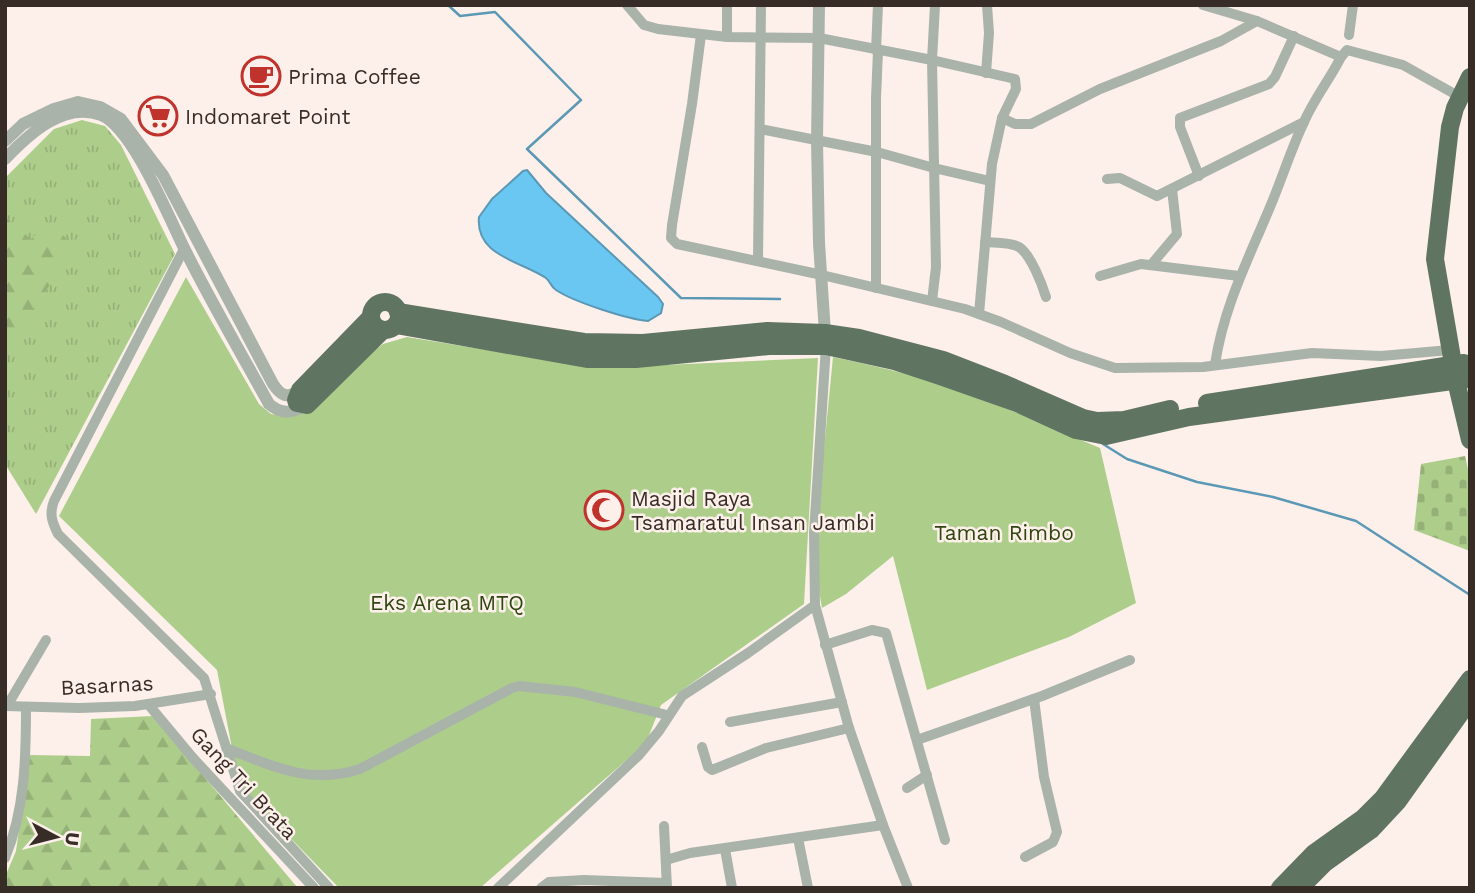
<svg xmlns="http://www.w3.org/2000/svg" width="1475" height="893" viewBox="0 0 1475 893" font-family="'Work Sans',sans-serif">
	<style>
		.grass { fill: url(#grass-tufts) }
		.forest { fill: url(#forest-firs) }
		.cemetery { fill: url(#cemetery-stones) }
		.park { fill: #adce8b }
		.water { fill: #6ac7f2; stroke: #5b98b5; stroke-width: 2 }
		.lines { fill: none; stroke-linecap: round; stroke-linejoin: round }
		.stream { stroke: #5b98b5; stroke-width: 2.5 }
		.minor { stroke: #a9b3aa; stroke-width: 10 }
		.tertiary { stroke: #a9b3aa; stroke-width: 12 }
		.trunk { stroke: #607462; stroke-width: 18 }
		.labels { text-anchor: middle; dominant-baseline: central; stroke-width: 5; stroke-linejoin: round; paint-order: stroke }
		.poi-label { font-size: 21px; fill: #382c26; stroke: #fdf0ea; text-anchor: start }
		.park-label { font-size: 21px; fill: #2f4510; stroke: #fdf0ea }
		.street-label { font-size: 21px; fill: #382c26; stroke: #fdf0ea }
	</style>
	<defs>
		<pattern id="grass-tufts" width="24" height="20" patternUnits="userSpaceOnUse" patternTransform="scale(1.75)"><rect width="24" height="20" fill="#adce8b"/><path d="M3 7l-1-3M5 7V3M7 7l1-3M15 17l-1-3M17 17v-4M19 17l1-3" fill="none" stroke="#96b178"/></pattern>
		<pattern id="forest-firs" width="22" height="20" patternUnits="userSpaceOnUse" patternTransform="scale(1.75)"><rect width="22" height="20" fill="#adce8b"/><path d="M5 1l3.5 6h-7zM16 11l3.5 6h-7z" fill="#96b178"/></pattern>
		<pattern id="cemetery-stones" width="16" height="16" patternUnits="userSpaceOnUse" patternTransform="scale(1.75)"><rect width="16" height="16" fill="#adce8b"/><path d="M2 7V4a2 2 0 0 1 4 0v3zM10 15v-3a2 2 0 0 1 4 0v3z" fill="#96b178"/></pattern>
	</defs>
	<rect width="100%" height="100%" fill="#fdf0ea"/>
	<polygon class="grass" points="82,120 105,126 121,145 175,254 36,514 5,464 5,178 54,129"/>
	<g class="forest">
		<polygon points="5,217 31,239 50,221 75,248 5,351"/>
		<polygon points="153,716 297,887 5,888 5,877 16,851 30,755 90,756 91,719"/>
	</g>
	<polygon class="cemetery" points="1465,456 1470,478 1470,551 1414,530 1421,464"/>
	<g class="park">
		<polygon points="186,277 259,404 271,414 284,416 383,344 407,337 599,368 818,358 804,604 661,705 646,743 480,888 339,888 239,785 217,670 59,516"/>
		<path d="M833 357C870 365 907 373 943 385 997 402 1048 427 1100 448L1136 603 1069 637 927 690 893 556 846 594 822 608 818 585 820 489Z"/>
	</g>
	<path class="water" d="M527 170 546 193 658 297 663 304 661 313 648 321C627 319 574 302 556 290 551 287 550 281 546 278 521 261 475 256 479 217L492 199 523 171Z"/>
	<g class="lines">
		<g class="stream">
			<polyline points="448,5 460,16 495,12 581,100 527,149 681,298 780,299"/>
			<polyline points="1103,444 1127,459 1197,482 1273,497 1356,521 1470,595"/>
		</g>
		<g class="minor">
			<polyline points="627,5 644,25 658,29 727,37 819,38 932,60 1015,79 1016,89 1002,118 992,164 979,314"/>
			<polyline points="727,5 727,37"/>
			<path d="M1203 5 1257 21 1341 57C1330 79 1314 99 1304 122 1291 149 1282 179 1270 207 1248 260 1224 306 1215 364"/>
			<polyline points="701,35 692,104 672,225 671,238 677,244 822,275 965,309 1001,322 1070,353 1115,368 1203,367 1312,353 1381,356 1450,350"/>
			<polyline points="1349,35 1353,5"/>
			<polyline points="876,50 878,5"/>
			<polyline points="1341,57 1347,50 1403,65 1460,97"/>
			<polyline points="986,73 989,33 987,5"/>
			<polyline points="1002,118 1015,124 1031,124 1100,89 1221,41 1257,21"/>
			<polyline points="760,129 877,152 934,168 990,181"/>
			<polyline points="1199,176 1180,127 1180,118 1269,84 1275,77 1294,36"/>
			<polyline points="1107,179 1120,178 1157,196 1304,122"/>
			<path d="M985 242C995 243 1010 242 1019 247 1031 255 1042 284 1046 297"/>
			<path d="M184 249 54 501C49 514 52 522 58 534L204 678 240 791 329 888"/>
			<polyline points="758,260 761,5"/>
			<polyline points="1151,265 1177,234 1172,189"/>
			<polyline points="1100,276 1141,264 1239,276"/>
			<polyline points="876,288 876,98 878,51"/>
			<polyline points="932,301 936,267 932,60 935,5"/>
			<polyline points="826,346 814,533 815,605 849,728 883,825 908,888"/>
			<polyline points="825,645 872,630 886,633 945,840"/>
			<polyline points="148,704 193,758 314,888"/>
			<polyline points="5,706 79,708 135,706 211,694"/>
			<polyline points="7,706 46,640"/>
			<polyline points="730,722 842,702"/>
			<polyline points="917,740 1042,696 1130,660"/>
			<polyline points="702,747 708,767 712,770 766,748 849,728"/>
			<path d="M228 749C275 767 310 785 360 769L512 688 519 686 575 692 667 715"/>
			<polyline points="907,788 927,775"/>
			<polyline points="664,826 667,888"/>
			<polyline points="798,838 808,888"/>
			<polyline points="725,849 732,888"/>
			<polyline points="1025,857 1053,842 1057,832 1044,777 1034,699"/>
			<path d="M5 858C25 810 26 759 26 707"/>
			<polyline points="666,860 690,853 883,825"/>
			<polyline points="498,888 639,755 659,731 682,696 748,653 815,605"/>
			<polyline points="541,888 549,882 584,880 666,883"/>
		</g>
		<g class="tertiary">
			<polyline points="819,5 817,141 819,243 825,333"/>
			<path d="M5 141 23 124 54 109 78 102 100 107 121 119 163 175 273 384C281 396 287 399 300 390"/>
			<path d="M5 159C29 134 64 101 101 115 133 128 169 218 185 250 211 302 241 353 269 404 282 415 292 413 307 405"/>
		</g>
		<g class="trunk">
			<polyline points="1470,77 1455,108 1450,127 1435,259 1456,381 1470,440"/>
			<circle cx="385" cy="316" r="14"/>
			<polyline points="398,312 584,342 643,343 767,331 825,333 859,338 943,360 1005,384 1083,418 1097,421 1124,420 1170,409"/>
			<polyline points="371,317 300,390 296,400 297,403 307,405 383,330"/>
			<polyline points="396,325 587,359 636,359 769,346 826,346 894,361 937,375 1017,403 1076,430 1106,436 1189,417 1467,379"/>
			<polyline points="1207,403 1464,363"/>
			<polyline points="1280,888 1314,853 1363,818 1383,798 1470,679"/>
			<polyline points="1300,888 1325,863 1371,830 1398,801 1470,700"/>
		</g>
	</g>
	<defs>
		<symbol id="cafe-ring" viewBox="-11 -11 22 22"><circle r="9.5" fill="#fdf0ea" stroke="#c0322c" stroke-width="1.5"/><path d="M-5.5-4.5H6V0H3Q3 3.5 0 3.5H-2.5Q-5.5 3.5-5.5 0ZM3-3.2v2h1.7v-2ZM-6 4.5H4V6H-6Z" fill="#c0322c"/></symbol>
		<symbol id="supermarket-ring" viewBox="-11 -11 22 22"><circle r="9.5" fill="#fdf0ea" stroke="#c0322c" stroke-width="1.5"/><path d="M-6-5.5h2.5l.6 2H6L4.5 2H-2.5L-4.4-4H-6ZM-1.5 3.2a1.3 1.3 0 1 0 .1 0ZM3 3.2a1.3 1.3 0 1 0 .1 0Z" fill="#c0322c"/></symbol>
		<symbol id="mosque-ring" viewBox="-11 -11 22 22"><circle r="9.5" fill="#fdf0ea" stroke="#c0322c" stroke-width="1.5"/><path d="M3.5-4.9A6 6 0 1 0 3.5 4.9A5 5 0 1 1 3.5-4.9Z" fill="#c0322c"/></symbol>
	</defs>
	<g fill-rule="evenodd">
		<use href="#cafe-ring" x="239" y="54" width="44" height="44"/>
		<use href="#supermarket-ring" x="136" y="94" width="44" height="44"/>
		<use href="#mosque-ring" x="582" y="488" width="44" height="44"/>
	</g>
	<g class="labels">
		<g class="poi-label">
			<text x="288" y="76">Prima Coffee</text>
			<text x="185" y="116">Indomaret Point</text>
			<text x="631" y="498">Masjid Raya<tspan x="631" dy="24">Tsamaratul Insan Jambi</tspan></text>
		</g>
		<g class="park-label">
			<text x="1004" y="532">Taman Rimbo</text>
			<text x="447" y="602">Eks Arena MTQ</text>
		</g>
		<g class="street-label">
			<text transform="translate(107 685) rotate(-3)">Basarnas</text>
			<text transform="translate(244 783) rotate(47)">Gang Tri Brata</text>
		</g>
	</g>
	<rect width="1475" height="893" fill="none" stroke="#382c26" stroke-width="14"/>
	<g transform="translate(56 837) rotate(97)" stroke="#fdf0ea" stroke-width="5" paint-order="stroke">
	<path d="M0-5L12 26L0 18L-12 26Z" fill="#382c26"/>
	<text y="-10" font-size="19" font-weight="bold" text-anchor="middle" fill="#382c26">U</text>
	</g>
</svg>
